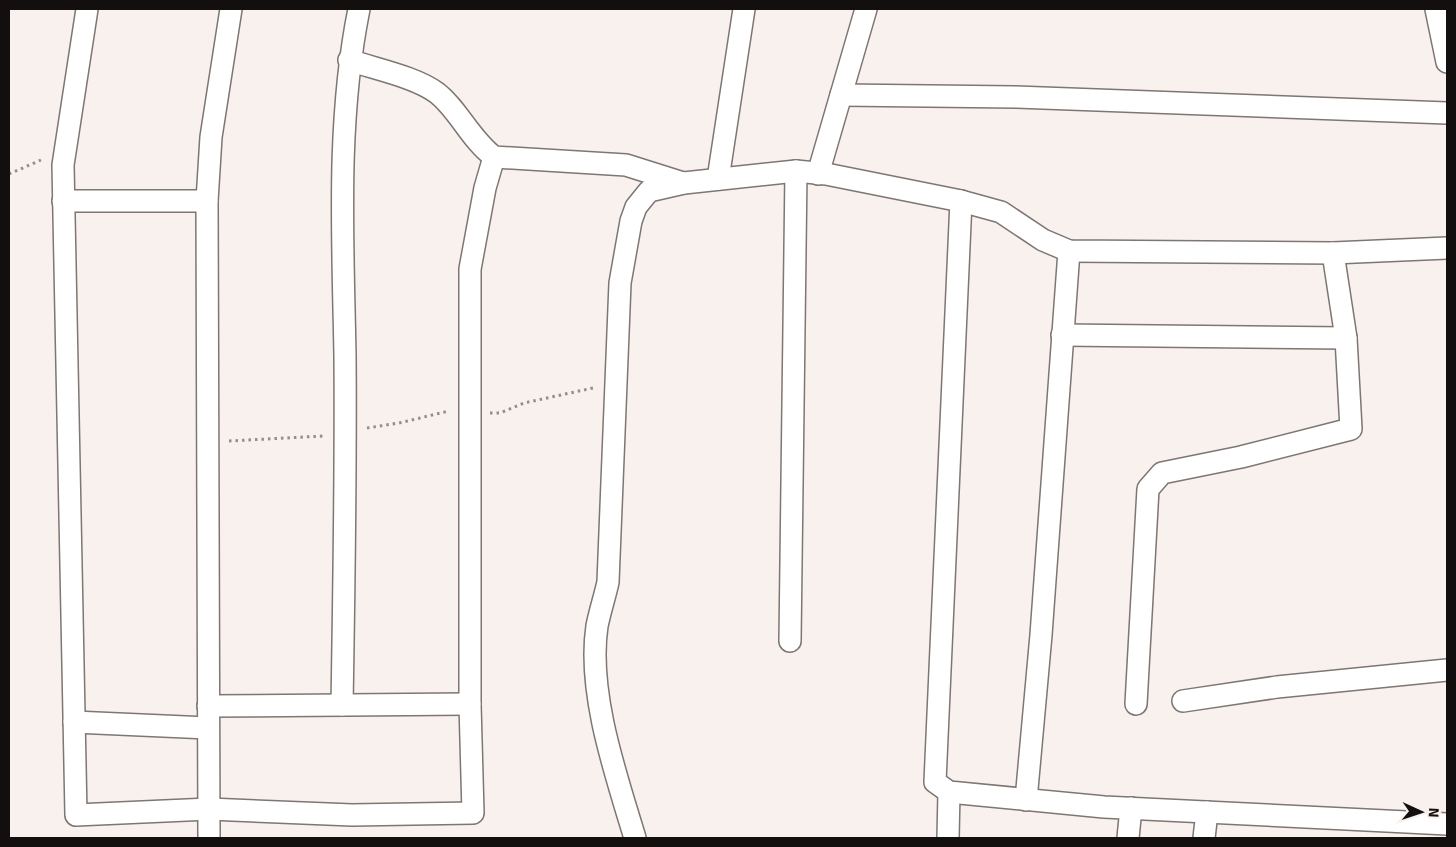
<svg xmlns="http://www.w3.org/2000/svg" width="1456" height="847" viewBox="0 0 1456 847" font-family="Signika,sans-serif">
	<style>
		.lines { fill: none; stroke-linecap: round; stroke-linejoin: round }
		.street-casing { stroke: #7d7672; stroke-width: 24 }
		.path { stroke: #948e8b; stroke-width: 3; stroke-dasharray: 2.5 4; stroke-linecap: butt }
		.street { stroke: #fff; stroke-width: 21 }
	</style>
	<rect width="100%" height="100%" fill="#f9f1ed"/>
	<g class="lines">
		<defs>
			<g id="street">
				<polyline points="87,9 63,165 76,815 209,809 352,815 473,813 470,704 470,269 485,188 494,157"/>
				<polyline points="1436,9 1447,62"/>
				<path d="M349 60C375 69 416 77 437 93 458 109 470 139 494 157L626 165 683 183"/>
				<polyline points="841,95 1015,97 1447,113"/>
				<polyline points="818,174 866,9"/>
				<polyline points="718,179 744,9"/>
				<polyline points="63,201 207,201"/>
				<polyline points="961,201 935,782 949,792 1104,807 1447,824"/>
				<polyline points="1062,335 1346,338"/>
				<polyline points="790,641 796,171"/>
				<polyline points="1183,701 1277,687 1447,670"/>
				<polyline points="1136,704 1148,489 1162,473 1241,457 1351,429 1346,338 1333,253"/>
				<path d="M342 705C344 589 346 472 345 356 343 240 336 123 359 9"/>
				<polyline points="208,706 470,704"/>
				<polyline points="74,722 208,728"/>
				<polyline points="1026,800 1041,635 1069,251"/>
				<polyline points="209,838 207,201 211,137 231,9"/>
				<path d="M635 838C616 775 587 692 597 626 600 611 605 596 608 582L620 283 631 221 636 207 649 191 684 183 796 171 826 174 961 201 1001 212 1043 240 1069 251 1333 253 1447 248"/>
				<polyline points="948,838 949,792"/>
				<polyline points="1128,838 1131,808"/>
				<polyline points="1204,838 1207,812"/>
			</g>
		</defs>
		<use href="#street" class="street-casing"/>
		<g class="path">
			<polyline points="9,174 41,160"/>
			<polyline points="490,413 500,413 524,403 593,388"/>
			<polyline points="367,428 399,423 449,411"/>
			<polyline points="229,441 323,436"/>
		</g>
		<use href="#street" class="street"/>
	</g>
	<rect width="1456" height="847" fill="none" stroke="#120f0e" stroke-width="20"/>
	<g transform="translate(1421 812) rotate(93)" stroke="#f9f1ed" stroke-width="4" paint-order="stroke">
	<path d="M0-4L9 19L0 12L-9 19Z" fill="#120f0e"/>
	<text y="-8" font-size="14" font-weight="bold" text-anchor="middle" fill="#120f0e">N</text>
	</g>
</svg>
